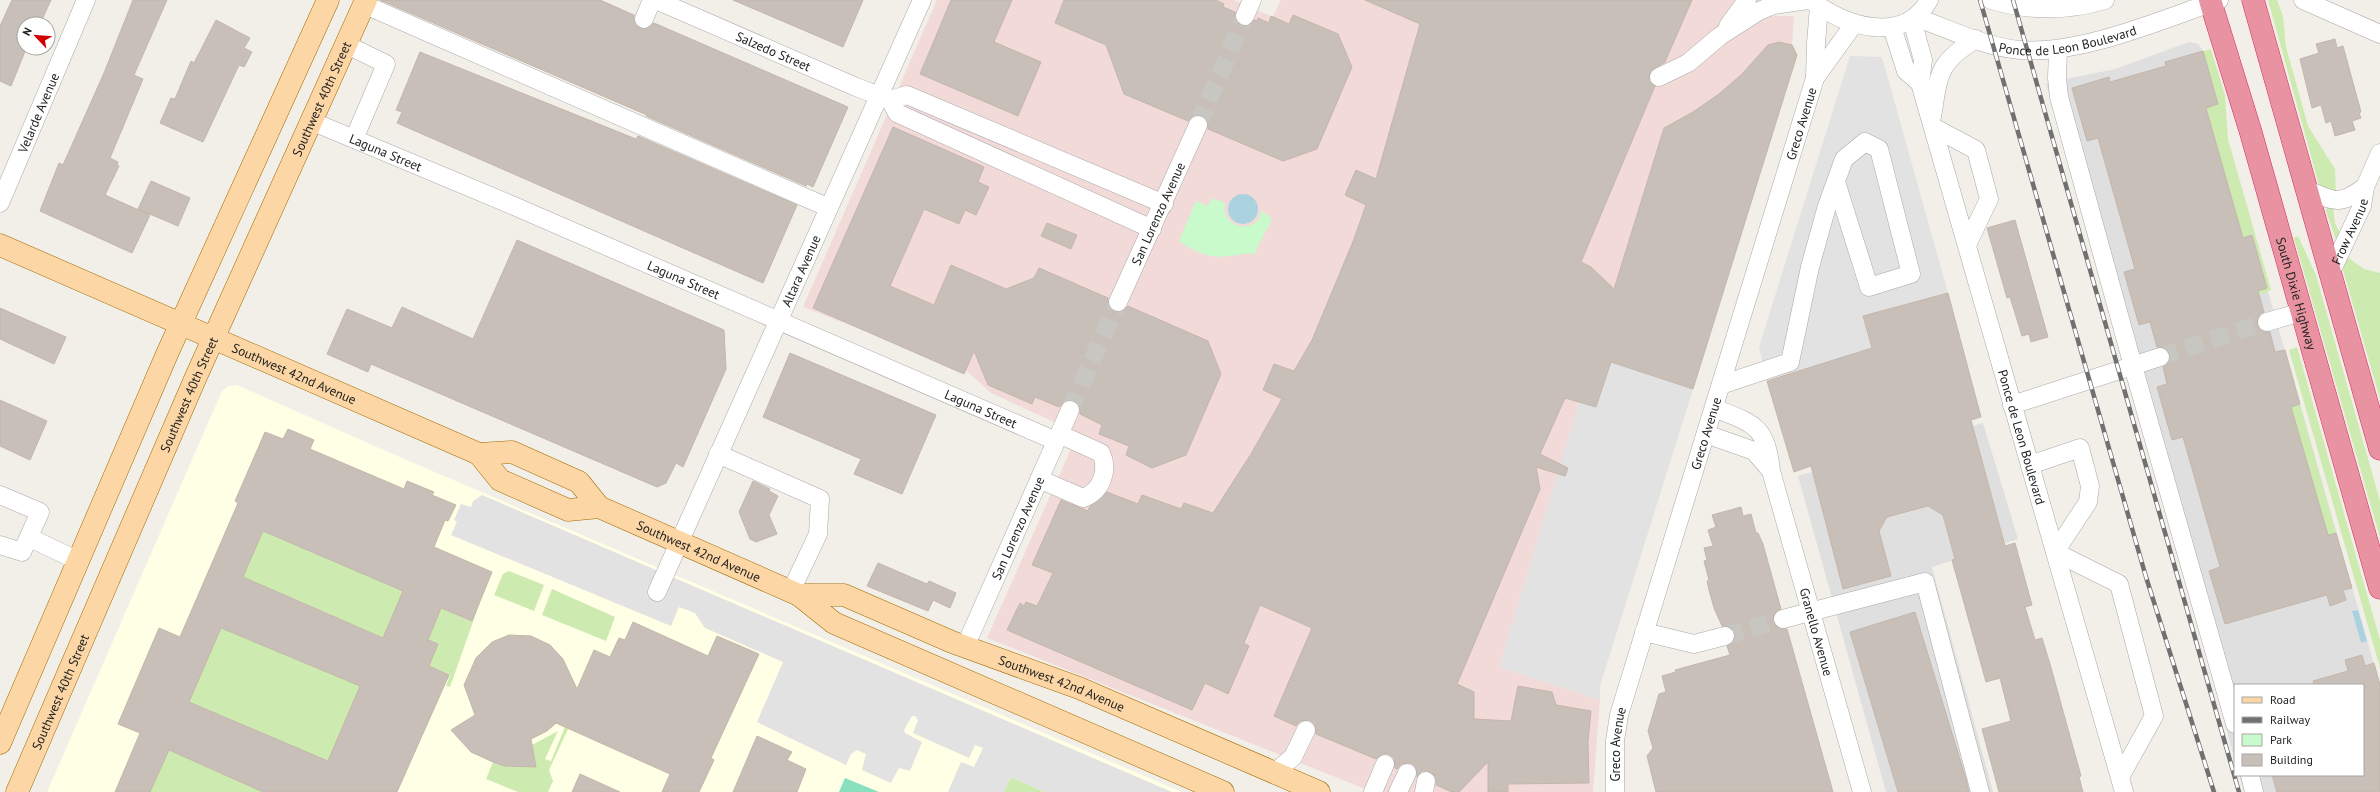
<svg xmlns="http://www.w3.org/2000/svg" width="2380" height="792" viewBox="0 0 2380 792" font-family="'PT Sans',sans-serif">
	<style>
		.residential { fill: #e0dfdf }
		.commercial { fill: #f2dad9 }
		.education { fill: #ffffe5 }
		.grass { fill: #cdebb0 }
		.park { fill: #c8facc }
		.pitch { fill: #88e0be }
		.parking { fill: #e2e2e2 }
		.water { fill: #aad3df }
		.building { fill: #c7bfb8; stroke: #c4b6ab; fill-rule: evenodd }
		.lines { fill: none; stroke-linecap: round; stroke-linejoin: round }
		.minor-tunnel { stroke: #c8c6c1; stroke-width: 18; stroke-dasharray: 18 9; stroke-linecap: butt }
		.minor-casing { stroke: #a9a9a9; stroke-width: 19 }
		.major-casing { stroke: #a06b00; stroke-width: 23 }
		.highway-casing { stroke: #dc2a67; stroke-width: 23 }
		.minor { stroke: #fff; stroke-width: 18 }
		.major { stroke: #fcd6a4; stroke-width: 22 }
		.highway { stroke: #e892a2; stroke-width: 22 }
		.rail-casing { stroke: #707070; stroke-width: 4.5 }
		.rail { stroke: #fff; stroke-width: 3; stroke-dasharray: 9; stroke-linecap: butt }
		.labels { text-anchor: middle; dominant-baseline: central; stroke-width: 4; stroke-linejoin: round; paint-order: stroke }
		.street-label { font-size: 13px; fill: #222; stroke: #fff }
	</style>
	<rect width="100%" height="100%" fill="#f2efe9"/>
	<g class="residential">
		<polygon points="2189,42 2198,44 2203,51 2267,288 2380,685 2380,792 2244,792 2239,775 2363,775 2363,685 2235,685 2235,760 2046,83 2115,69"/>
		<polygon points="1983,423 2018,539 1932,567 1993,792 1886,792 1798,476"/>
	</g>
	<polygon class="commercial" points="937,0 1234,0 1273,17 1281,0 1761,0 1770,16 1794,16 1792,45 1779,42 1768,45 1742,74 1719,94 1693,112 1664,128 1499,667 1600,700 1593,792 1373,792 987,638 1078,433 991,393 967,371 803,307"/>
	<polygon class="education" points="237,385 395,455 1182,792 47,792 222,391 229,386"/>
	<g class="grass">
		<polygon points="2268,0 2277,0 2283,16 2286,47 2308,126 2335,169 2336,195 2322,189 2319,185"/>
		<polygon points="2211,49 2225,95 2228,139 2271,290 2259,295 2258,291 2267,288 2252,235 2243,238 2206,108 2218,104 2203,51"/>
		<polygon points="2327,206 2333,207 2335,223 2341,235 2336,240 2326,211"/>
		<polygon points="2298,236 2316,275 2380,501 2380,538 2294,238"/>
		<polygon points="2346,256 2364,269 2380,273 2380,399 2343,270"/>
		<polygon points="2297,347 2380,640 2380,668 2289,350"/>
		<polygon points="2300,404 2336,533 2328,535 2291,407"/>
		<polygon points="263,531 403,591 383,638 243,577"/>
		<polygon points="509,571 544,585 534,611 494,595 503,574"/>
		<polygon points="552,589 615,617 606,641 542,615"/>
		<polygon points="480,602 450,687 446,686 450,675 429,666 438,644 428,640 441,608 471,621"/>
		<polygon points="221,628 360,686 328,761 189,702"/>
		<polygon points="565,727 568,729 549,770 553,781 548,792 518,792 486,779 493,762 504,766 532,745 558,731 545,759 551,761"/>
		<polygon points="169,750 263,792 150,792"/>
		<polygon points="1011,777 1045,792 1004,792"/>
	</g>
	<path class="park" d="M1212 198 1225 203C1219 229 1260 236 1261 210L1272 219 1254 254C1244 253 1238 255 1229 256 1209 259 1195 252 1179 241L1196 201 1208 206Z"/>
	<polygon class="pitch" points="845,778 879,792 839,792"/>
	<g class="parking">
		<polygon points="1850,56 1882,57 1948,293 1863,316 1896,441 1849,356 1767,380 1759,347"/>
		<polygon points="1611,362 1693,389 1600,686 1600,700 1499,667 1579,402 1596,407"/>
		<polygon points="482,495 1172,792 1045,792 1011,777 1004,792 948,792 961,762 974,767 983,748 975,745 969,758 913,733 918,720 915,716 912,716 904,730 905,733 922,742 910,771 899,768 891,783 862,770 866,754 857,750 851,754 846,765 757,722 783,662 705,628 695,613 679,607 671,626 451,535 457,522 454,520 461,504 471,507 473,501"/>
	</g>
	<g class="water">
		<circle cx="1243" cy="209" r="15"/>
		<polygon points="2358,610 2367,641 2361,643 2352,611"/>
	</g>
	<g class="building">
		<polygon points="12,0 51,0 40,24 24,24 24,48 30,48 29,50 26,49 11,86 0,81 0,26"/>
		<polygon points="133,0 167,0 134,75 143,79 110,158 118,162 117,165 119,166 105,195 150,215 132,253 40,211 59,163 63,165 104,73"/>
		<polygon points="380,0 600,0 634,15 634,21 640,28 646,29 654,23 848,107 813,187 807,184 806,186 646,116 647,115"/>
		<polygon points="733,0 863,0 843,47"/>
		<polygon points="951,0 1012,0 994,42 1041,62 1018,116 920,74"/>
		<polygon points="1064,0 1216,0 1224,4 1223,7 1235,12 1237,23 1246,26 1254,20 1257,21 1258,18 1269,23 1271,16 1289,24 1293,15 1338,34 1352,67 1317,149 1283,161 1208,129 1207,119 1202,115 1192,116 1188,121 1124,94 1106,45 1055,23"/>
		<polygon points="1365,0 1692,0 1665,62 1650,71 1649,81 1655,86 1581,262 1591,267 1614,289 1664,128 1693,112 1719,94 1742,74 1768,45 1779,42 1792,45 1797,55 1693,389 1611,362 1596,407 1565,398 1540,454 1568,468 1565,476 1536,467 1540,489 1457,684 1474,692 1474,719 1511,721 1518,686 1552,692 1556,705 1591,711 1588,742 1589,783 1508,784 1508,792 1488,792 1488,762 1459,792 1452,792 1436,785 1436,777 1428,771 1422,771 1417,777 1416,767 1411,763 1401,764 1397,769 1395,768 1394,758 1389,754 1383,754 1376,759 1316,734 1315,724 1310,720 1300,721 1296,726 1274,716 1312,628 1260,605 1244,643 1249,646 1228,694 1205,683 1192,710 1007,630 1020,603 1024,606 1026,602 1037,606 1053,573 1032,565 1061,500 1088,511 1090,506 1107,492 1138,504 1142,495 1181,509 1184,503 1213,513 1251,454 1282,399 1263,390 1274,364 1294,371 1312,340 1354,239 1366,205 1345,195 1356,170 1376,179 1420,24"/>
		<polygon points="216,20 250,38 244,48 252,52 244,67 239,65 203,142 160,123 171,98 175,99 191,61 194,63"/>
		<polygon points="2335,39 2337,48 2343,46 2361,112 2359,113 2361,118 2352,121 2355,130 2335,136 2331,121 2326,123 2321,105 2312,108 2300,59 2319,53 2316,44"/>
		<polygon points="2203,51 2218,104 2206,108 2243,238 2252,235 2267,288 2258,291 2264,312 2259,315 2257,325 2260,330 2270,332 2275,352 2285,350 2300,404 2291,407 2328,535 2336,533 2352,588 2343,590 2346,600 2330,606 2327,595 2225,624 2209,571 2220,567 2183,437 2172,440 2157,387 2167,384 2163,367 2168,364 2170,354 2167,349 2157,347 2150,322 2139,325 2124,272 2135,269 2098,138 2087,141 2072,88 2109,77 2110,82 2166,66 2165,62"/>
		<polygon points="420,52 636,139 638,136 797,205 763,283 397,123 402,112 396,110"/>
		<polygon points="893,127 984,167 978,182 989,187 976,215 965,210 959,224 924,209 890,286 934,305 951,265 1006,289 1034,278 1039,268 1108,298 1109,308 1114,312 1124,311 1128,306 1208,341 1221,374 1186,455 1152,468 1126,455 1129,446 1099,434 1102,425 1080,414 1080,408 1075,401 1068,400 1059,407 1035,397 1032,404 988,385 974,351 964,374 813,308"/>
		<polygon points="151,181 190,198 178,226 138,209"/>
		<polygon points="2015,220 2048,337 2031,342 2029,334 2022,336 2010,297 2007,298 1987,228"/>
		<polygon points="1047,223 1077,235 1071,249 1041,236"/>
		<polygon points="517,240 724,330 726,369 683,467 676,463 666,483 657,487 371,364 368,372 327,354 347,309 392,328 402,307 473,339"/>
		<polygon points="1948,293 1981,417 1971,420 2005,546 2015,543 2032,605 2025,607 2035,640 2042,638 2050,664 2081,776 2079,777 2083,792 1999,792 1982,729 2011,721 2000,678 1986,682 1952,560 1955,559 1943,515 1928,506 1887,517 1879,531 1891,576 1843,589 1811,466 1794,472 1767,381 1872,348 1863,316"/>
		<polygon points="0,308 66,337 54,364 0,339"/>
		<polygon points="790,353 936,415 902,494 854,474 861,459 763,417"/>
		<polygon points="0,400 47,421 30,460 0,446"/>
		<path d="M288 429 314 440 310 449 404 489 407 481 434 492 432 495 456 505 448 521 445 520 434 547 492 572 472 621 441 608 428 640 438 644 429 666 449 675 397 792H263L169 750 150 792H115L140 733 118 724 159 628 180 637 238 503 235 501 265 432 283 439ZM263 531 403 591 383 638 243 577ZM221 628 360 686 328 761 189 702Z"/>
		<polygon points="753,481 770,489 769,491 778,496 769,515 777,534 756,542 750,539 739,512"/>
		<polygon points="1741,507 1743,516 1751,514 1756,533 1758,533 1763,544 1781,609 1775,612 1773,622 1780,629 1787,629 1833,792 1656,792 1647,756 1653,748 1648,731 1659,694 1666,692 1662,676 1676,672 1675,670 1730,655 1727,646 1735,639 1733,629 1722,626 1714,608 1709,590 1707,581 1709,580 1704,561 1707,560 1704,548 1713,546 1708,530 1716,527 1712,515"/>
		<polygon points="878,563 927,584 929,581 956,593 950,608 933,600 928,611 867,586"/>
		<polygon points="1915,612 1966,779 1969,792 1898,792 1850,632"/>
		<polygon points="633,622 708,656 717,636 759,654 711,758 714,760 699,792 662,792 670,774 556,723 547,731 531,739 536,767 504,766 493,762 471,752 451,730 475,715 464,685 476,658 492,642 509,635 531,636 550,645 563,659 577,689 594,650 610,657 619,638 625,640"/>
		<polygon points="2362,655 2365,666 2374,663 2380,685 2380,792 2277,792 2272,775 2363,775 2363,685 2314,685 2313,681 2348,671 2345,660"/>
		<polygon points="757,736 792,752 787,760 806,769 797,792 733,792"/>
		<polygon points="580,774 620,792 572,792"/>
	</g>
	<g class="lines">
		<g class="minor-tunnel">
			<polyline points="1198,125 1245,16"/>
			<polyline points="2160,357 2267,322"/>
			<polyline points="1070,410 1118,302"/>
			<polyline points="1725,636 1783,619"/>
		</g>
		<defs>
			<g id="minor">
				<path id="s1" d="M656 0 856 87 890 100 907 95 1164 204"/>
				<path d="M1811 0C1843 26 1904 46 1929 0"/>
				<path d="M1991 0C2028 11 2068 11 2105 0"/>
				<polyline points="2303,0 2380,34"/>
				<polyline points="363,4 827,207"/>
				<polyline points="1245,16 1252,0"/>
				<path id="s2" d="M1915 17C1949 29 1984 47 2020 50 2080 55 2161 20 2219 0"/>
				<polyline points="644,19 652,0"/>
				<path id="s3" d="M1912 20 1923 60 1920 83 2124 792"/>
				<polyline points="1728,26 1747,0"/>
				<polyline points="1892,27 1906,71 1920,83"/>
				<polyline points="345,44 386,64 354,139"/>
				<polyline points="2058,49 2057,78 2059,97 2133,366 2235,724"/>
				<polyline points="1659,77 1688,63 1720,36 1759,11 1774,5 1808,0"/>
				<polyline points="1815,78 1854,24"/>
				<polyline points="890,100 897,113 1152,229"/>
				<path d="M1932 117C1939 74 1937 63 1976 39"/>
				<path id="s4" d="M311 121 514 206 1056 441"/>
				<polyline points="1933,127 1976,150 1989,199 1967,245"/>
				<path d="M2306 189C2334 202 2339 206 2365 187"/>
				<path id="s5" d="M0 203 86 0"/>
				<path id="s6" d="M2330 274 2362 206 2365 187 2380 153"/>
				<path id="s7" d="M1118 302 1198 125"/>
				<polyline points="2267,322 2301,312"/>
				<polyline points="1721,385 1790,362 1810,267 1827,206 1844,159 1865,142 1879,149 1911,274 1869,287 1836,182"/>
				<polyline points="2012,405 2160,357"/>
				<path id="s8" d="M1714 408C1754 424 1766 425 1771 471L1862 792"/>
				<polyline points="1706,434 1754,451 1771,471"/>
				<polyline points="718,454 820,499 818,534 791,591"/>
				<polyline points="2030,465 2080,448 2090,486 2088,502 2055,552 2119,584 2154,716 2120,777"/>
				<path d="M1039 479 1083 498C1102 491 1109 470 1101 453L1059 434"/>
				<polyline points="0,495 40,512 22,552 0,545"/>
				<polyline points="30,538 79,561"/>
				<path id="s9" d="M657 592 922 0"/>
				<polyline points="1783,619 1925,582 1980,792"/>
				<polyline points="1644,632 1694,644 1725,636"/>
				<path id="s10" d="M965 647 1070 410"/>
				<polyline points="1275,772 1293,757 1306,730"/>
				<polyline points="2250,775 2254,792"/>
				<polyline points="1373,792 1385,764"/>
				<polyline points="1398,792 1407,773"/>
				<polyline points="1424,792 1426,781"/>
				<path id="s11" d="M1615 792V741L1619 715 1815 78 1816 43 1819 7"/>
			</g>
			<g id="major">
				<path id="s12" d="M0 245 479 454 512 452 579 482 599 507 799 595 834 623 1223 792"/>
				<polyline points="479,454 500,480 568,510 599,507"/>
				<path id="s13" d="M799 595H844L952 642 1079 688 1319 792"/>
				<polyline points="0,743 167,354 328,0"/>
				<path id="s14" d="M17 792 195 379 366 0"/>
			</g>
			<g id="highway">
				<path id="s15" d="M2210 0 2251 133 2380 588"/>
				<polyline points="2253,0 2380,449"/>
			</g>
		</defs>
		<use href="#minor" class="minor-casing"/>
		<use href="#major" class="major-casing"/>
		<use href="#highway" class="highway-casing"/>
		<use href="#minor" class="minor"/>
		<use href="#major" class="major"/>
		<use href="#highway" class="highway"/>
		<defs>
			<g id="rail">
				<polyline points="1980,0 2146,577 2214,792"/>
				<polyline points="2013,0 2239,792"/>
			</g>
		</defs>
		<use href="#rail" class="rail-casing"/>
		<use href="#rail" class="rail"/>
	</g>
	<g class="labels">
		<g class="street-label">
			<text stroke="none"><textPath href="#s2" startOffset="159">Ponce de Leon Boulevard</textPath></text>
			<text stroke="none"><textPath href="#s1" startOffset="128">Salzedo Street</textPath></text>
			<text stroke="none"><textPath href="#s14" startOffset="757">Southwest 40th Street</textPath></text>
			<text stroke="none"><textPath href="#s5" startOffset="98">Velarde Avenue</textPath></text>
			<text stroke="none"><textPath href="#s11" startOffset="696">Greco Avenue</textPath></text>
			<text stroke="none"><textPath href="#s4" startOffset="81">Laguna Street</textPath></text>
			<text stroke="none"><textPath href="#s7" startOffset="97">San Lorenzo Avenue</textPath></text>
			<text stroke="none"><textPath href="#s6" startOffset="47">Frow Avenue</textPath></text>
			<text stroke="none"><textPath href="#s9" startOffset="352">Altara Avenue</textPath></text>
			<text stroke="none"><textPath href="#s4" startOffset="405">Laguna Street</textPath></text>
			<text stroke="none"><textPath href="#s15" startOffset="306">South Dixie Highway</textPath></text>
			<text stroke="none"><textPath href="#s12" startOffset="321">Southwest 42nd Avenue</textPath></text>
			<text stroke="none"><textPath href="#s14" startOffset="433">Southwest 40th Street</textPath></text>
			<text stroke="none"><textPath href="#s4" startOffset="729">Laguna Street</textPath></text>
			<text stroke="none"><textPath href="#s11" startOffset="372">Greco Avenue</textPath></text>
			<text stroke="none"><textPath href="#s3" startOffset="433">Ponce de Leon Boulevard</textPath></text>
			<text stroke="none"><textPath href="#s10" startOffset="130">San Lorenzo Avenue</textPath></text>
			<text stroke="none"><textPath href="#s12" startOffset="770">Southwest 42nd Avenue</textPath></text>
			<text stroke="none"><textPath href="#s8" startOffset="260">Granello Avenue</textPath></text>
			<text stroke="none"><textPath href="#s13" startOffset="280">Southwest 42nd Avenue</textPath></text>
			<text stroke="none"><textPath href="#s14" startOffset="109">Southwest 40th Street</textPath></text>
			<text stroke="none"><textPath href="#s11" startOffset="48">Greco Avenue</textPath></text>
		</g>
	</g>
	<rect x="2234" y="684" width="130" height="92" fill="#ffffff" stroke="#a7a7a7"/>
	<rect x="2242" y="697" width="20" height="6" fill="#fcd6a4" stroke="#a7a7a7"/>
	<text x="2270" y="704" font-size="12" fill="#222222">Road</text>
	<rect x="2242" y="717" width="20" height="6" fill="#707070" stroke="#a7a7a7"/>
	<text x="2270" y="724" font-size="12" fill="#222222">Railway</text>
	<rect x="2242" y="734" width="20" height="12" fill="#c8facc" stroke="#a7a7a7"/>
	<text x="2270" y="744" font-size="12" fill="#222222">Park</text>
	<rect x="2242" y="754" width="20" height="12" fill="#c7bfb8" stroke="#a7a7a7"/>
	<text x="2270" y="764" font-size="12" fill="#222222">Building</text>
	<g transform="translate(36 36) rotate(296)"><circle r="19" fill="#ffffff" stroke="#a7a7a7"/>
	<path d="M0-3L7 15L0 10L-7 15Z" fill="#d40000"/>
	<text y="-6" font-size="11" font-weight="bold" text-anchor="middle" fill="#222222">N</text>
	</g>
</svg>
